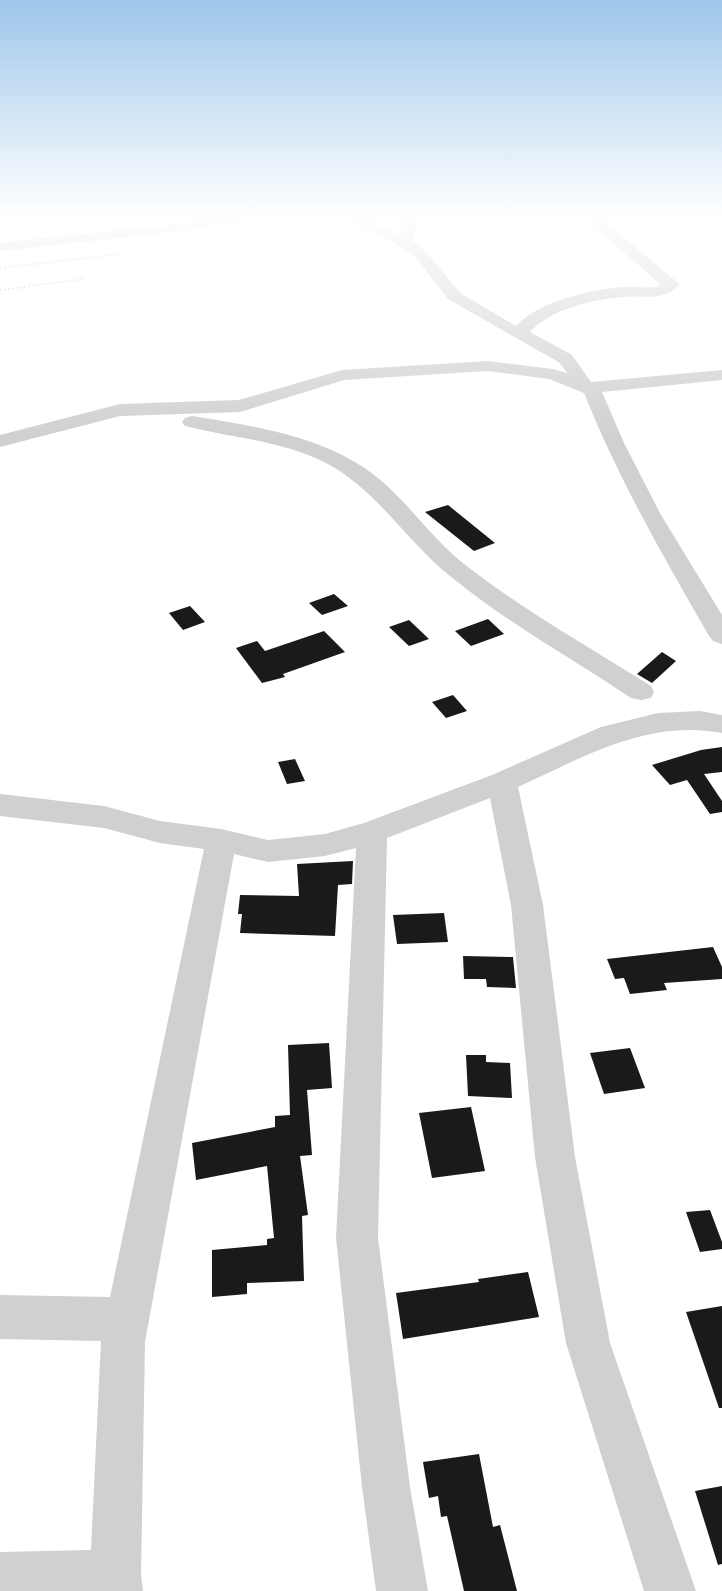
<svg xmlns="http://www.w3.org/2000/svg" width="722" height="1591" viewBox="0 0 722 1591" font-family="'Alegreya Sans',sans-serif">
	<style>
		.building { fill: #1a1a1a }
		.lines { fill: none; stroke-linecap: round; stroke-linejoin: round }
		.path { stroke: #cdcdcd; stroke-width: 2; stroke-dasharray: 2 2; stroke-linecap: butt }
		.minor { fill: #d0d0d0; fill-rule: evenodd }
	</style>
	<rect width="100%" height="100%" fill="#fff"/>
	<g class="building">
		<polygon points="448,505 495,543 474,551 425,512"/>
		<polygon points="334,594 348,606 322,615 309,603"/>
		<polygon points="190,606 205,622 183,630 169,613"/>
		<polygon points="488,619 504,634 471,646 455,631"/>
		<polygon points="409,620 429,639 409,646 389,627"/>
		<polygon points="324,631 345,652 283,674 285,677 262,683 236,648 257,641 265,651"/>
		<polygon points="662,652 676,661 652,683 637,674"/>
		<polygon points="453,695 467,711 446,718 432,702"/>
		<polygon points="722,747 722,772 704,774 722,801 722,812 710,814 687,780 670,785 652,765 701,750"/>
		<polygon points="295,759 305,781 287,784 278,762"/>
		<polygon points="353,861 352,884 338,885 335,936 240,933 242,914 238,914 240,895 299,896 297,864"/>
		<polygon points="444,913 448,942 397,944 393,915"/>
		<polygon points="713,947 722,967 722,979 664,983 667,990 630,994 624,978 615,979 607,959"/>
		<polygon points="463,956 513,957 516,988 487,987 486,979 464,979"/>
		<polygon points="329,1043 332,1088 307,1090 312,1155 300,1156 308,1215 302,1216 304,1281 247,1283 247,1294 212,1297 212,1250 267,1245 267,1239 274,1238 267,1166 196,1180 192,1143 275,1127 275,1116 290,1115 288,1045"/>
		<polygon points="630,1048 645,1088 604,1094 590,1053"/>
		<polygon points="466,1055 486,1055 486,1062 510,1063 512,1098 468,1096"/>
		<polygon points="471,1107 485,1171 432,1178 419,1113"/>
		<polygon points="710,1210 722,1242 722,1249 700,1252 686,1212"/>
		<polygon points="528,1272 539,1317 403,1339 396,1293 479,1282 478,1279"/>
		<polygon points="722,1306 722,1408 719,1408 686,1312"/>
		<polygon points="479,1454 493,1527 500,1525 517,1591 464,1591 447,1516 441,1517 438,1496 429,1498 423,1462"/>
		<polygon points="722,1486 722,1564 718,1565 695,1491"/>
	</g>
	<g class="lines">
		<g class="path">
			<polyline points="702,215 722,229"/>
			<polyline points="0,221 50,215"/>
			<polyline points="0,268 119,254"/>
			<polyline points="0,290 84,279"/>
		</g>
		<g class="minor">
			<polygon points="228,215 258,215 251,219 182,231 0,251 0,243 182,223"/>
			<path d="M344 215H361L399 235 406 215H420L412 240 428 254 460 293 516 326C541 300 589 290 623 287 636 286 650 290 661 285L582 215H597L677 282 679 285C665 302 641 295 622 297 592 300 551 309 530 332L572 355 591 382 722 370V380L602 392 624 443 661 515 722 615V644L713 641 709 636C663 556 618 478 584 393L549 379 488 371 344 380 240 412 120 416 0 447V435L120 404 239 400 342 370 488 361 553 369 567 373 560 363 448 299 418 260 405 249Z"/>
			<path d="M192 416C259 427 333 437 385 484 414 510 436 543 468 567 525 611 589 647 651 686L654 692 651 698 641 700 631 698C571 658 506 622 450 576 405 540 377 489 324 462 280 440 232 438 185 426L182 422 185 418Z"/>
			<path d="M700 711 722 715V733C647 719 584 757 518 787L543 905 575 1157 610 1343 696 1591H644L566 1343 535 1157 511 905 490 798 387 838 378 1238 410 1487 428 1591H376L362 1487 336 1238 356 848 325 856 268 862 234 854 145 1342 141 1575 143 1591H0V1552L91 1550 101 1341 0 1339V1295L110 1297 204 849 160 843 104 828 0 816V794L104 806 160 821 221 829 268 840 325 834 364 823 492 775 601 727 658 713Z"/>
		</g>
	</g>
	<linearGradient id="sky" x2="0" y2="1"><stop stop-color="#9ec6ea"/><stop offset="0.49" stop-color="#fff"/><stop offset="1" stop-color="#fff" stop-opacity="0"/></linearGradient>
	<rect width="722" height="438" fill="url(#sky)"/>
</svg>
